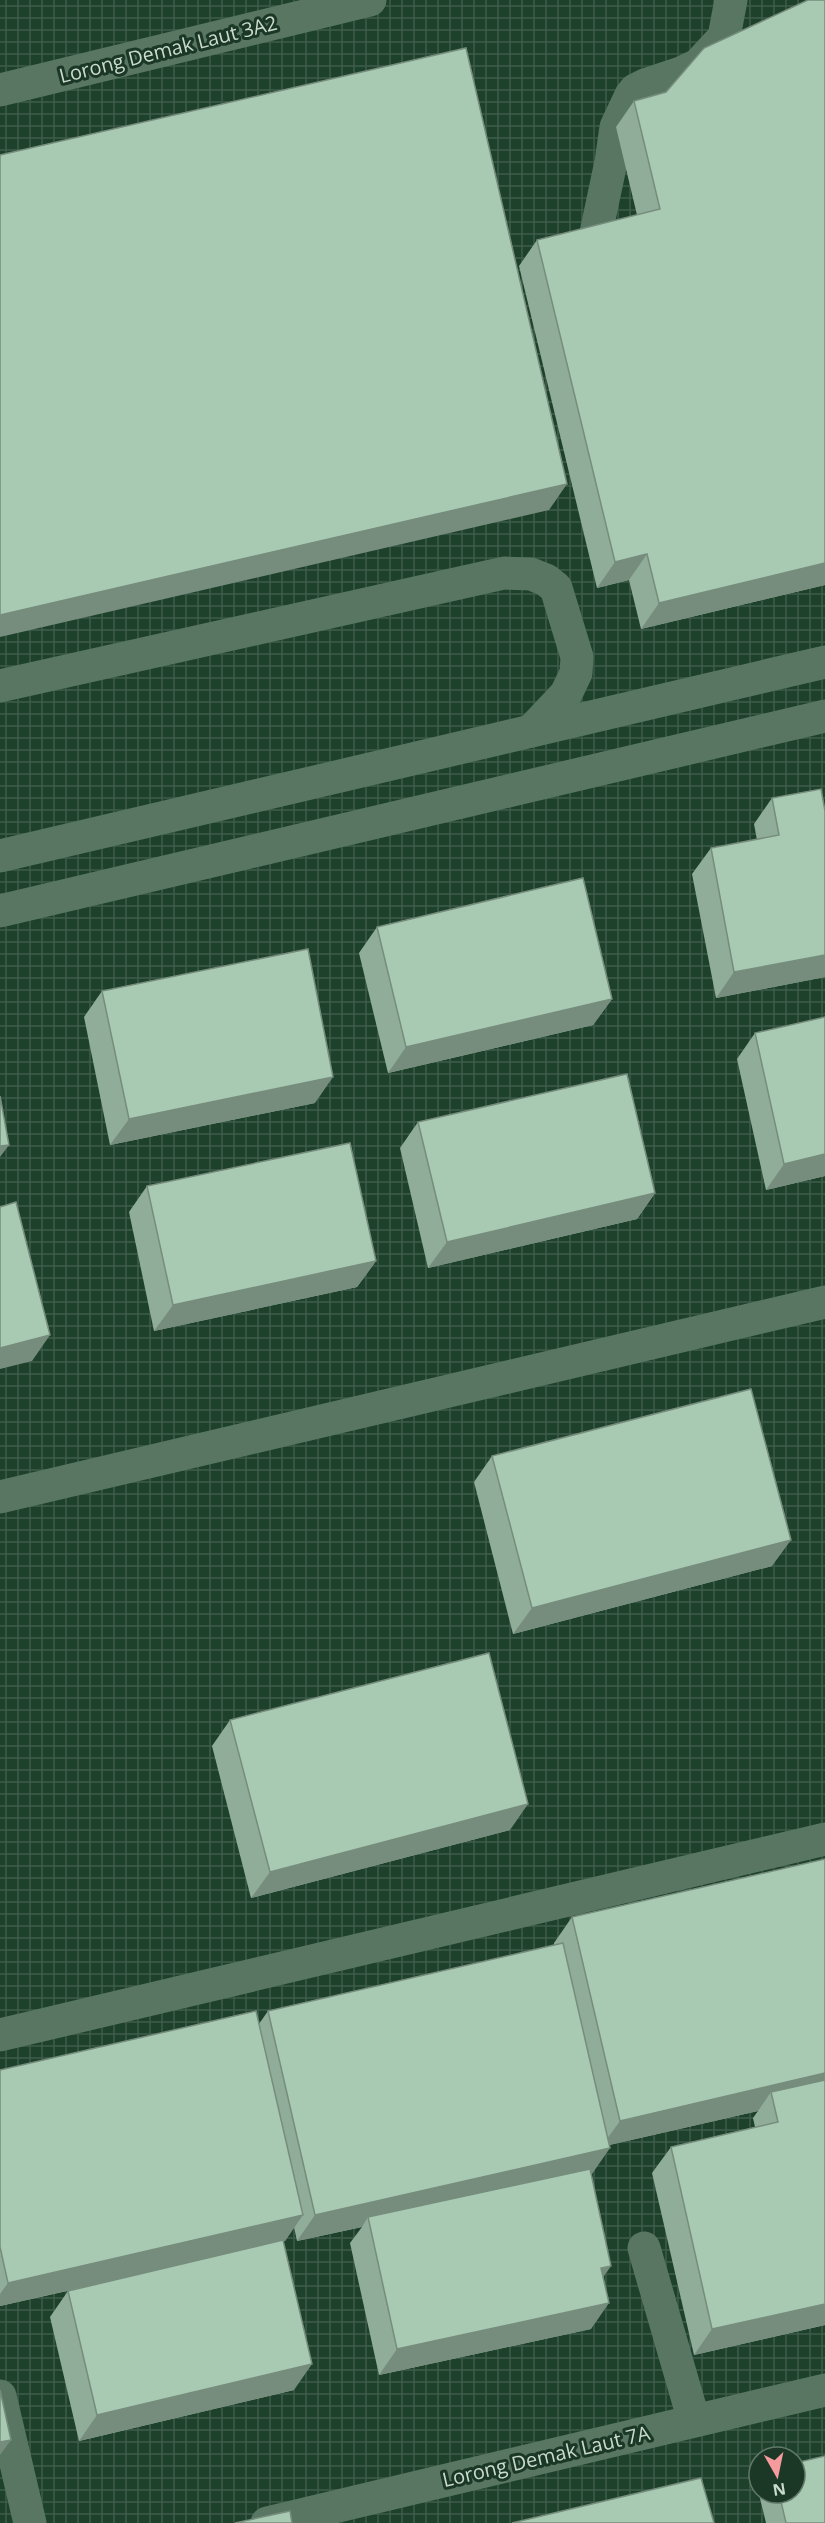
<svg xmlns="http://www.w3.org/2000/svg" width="825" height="2523" viewBox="0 0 825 2523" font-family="'Open Sans',sans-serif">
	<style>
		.industrial { fill: url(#industrial-grid); fill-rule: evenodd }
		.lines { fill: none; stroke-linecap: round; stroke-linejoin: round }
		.minor { stroke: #587662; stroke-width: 33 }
		.wall { fill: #90ad99 }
		.shaded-wall { fill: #768d7d }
		.building { fill: #a8c9b2; stroke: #768d7d; stroke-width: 1.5 }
		.labels { text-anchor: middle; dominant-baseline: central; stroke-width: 6; stroke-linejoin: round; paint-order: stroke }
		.street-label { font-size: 20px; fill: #c9dace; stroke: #1b3725 }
	</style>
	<defs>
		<pattern id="industrial-grid" width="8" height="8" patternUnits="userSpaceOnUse" patternTransform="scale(1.5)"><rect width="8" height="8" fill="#1e412b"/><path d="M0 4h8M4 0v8" fill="none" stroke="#3d5c49"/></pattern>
	</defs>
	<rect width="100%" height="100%" fill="#1b3725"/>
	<path class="industrial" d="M0 0H825V2523H0ZM759 2457H795V2493H759Z"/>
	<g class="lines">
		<g class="minor">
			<polyline points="0,90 370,0"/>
			<polyline points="596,233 611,162 616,127 631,95 635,90 645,85 681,73 698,65 724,37 731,0"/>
			<polyline points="0,686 504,573 531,574 546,580 556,588 577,657 576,673 566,694 531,731"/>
			<polyline points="0,856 825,662"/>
			<polyline points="0,911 825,716"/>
			<polyline points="0,1497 825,1302"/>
			<polyline points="0,2035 825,1839"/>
			<polyline points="644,2248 694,2421"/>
			<polyline points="0,2396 30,2523"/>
			<polyline points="267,2523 825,2390"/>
		</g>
	</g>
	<g class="wall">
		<polygon points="825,0 825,585 641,629 629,580 597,588 519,266 537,240 637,215 616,127 634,101 666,92"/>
		<polygon points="772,798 825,977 716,998 692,874 711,848 757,840 754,824"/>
		<polygon points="377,927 612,999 593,1025 388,1073 359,953"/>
		<polygon points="102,991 315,1103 110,1145 84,1017"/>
		<polygon points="755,1033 825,1176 766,1190 737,1059"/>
		<polygon points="418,1122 655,1193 637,1219 428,1268 400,1148"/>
		<polygon points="147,1186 376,1261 357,1287 154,1331 129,1212"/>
		<polygon points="492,1456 772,1566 513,1634 474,1482"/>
		<polygon points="230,1720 510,1830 251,1898 212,1746"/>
		<polygon points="825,1859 825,2325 694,2355 652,2173 671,2147 755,2127 753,2118 758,2111 609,2145 591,2174 603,2277 591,2329 379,2375 350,2243 362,2227 297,2241 294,2227 285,2241 283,2241 294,2390 79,2441 50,2317 68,2291 103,2283 0,2306 0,2070 259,2024 268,2011 554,1945 554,1943 572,1917"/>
		<polygon points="759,2488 759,2493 795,2493 825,2523 766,2523 758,2490"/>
	</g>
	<g class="shaded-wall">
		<polygon points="567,484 549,510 0,637 0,615"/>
		<polygon points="647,554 629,580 597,588 615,562"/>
		<polygon points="825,563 825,585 641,629 659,603"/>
		<polygon points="825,955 825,977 716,998 734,972"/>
		<polygon points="612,999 593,1025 388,1073 406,1047"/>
		<polygon points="333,1077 315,1103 110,1145 129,1119"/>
		<polygon points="9,1145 0,1157 0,1146"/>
		<polygon points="825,1154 825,1176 766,1190 784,1164"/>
		<polygon points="655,1193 637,1219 428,1268 447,1242"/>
		<polygon points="376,1261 357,1287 154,1331 173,1305"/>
		<polygon points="50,1335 32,1361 0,1369 0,1348"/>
		<polygon points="791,1540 772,1566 513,1634 532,1608"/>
		<polygon points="528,1804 510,1830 251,1898 270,1872"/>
		<polygon points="825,2073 825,2095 771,2092 758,2111 601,2147 620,2121"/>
		<polygon points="610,2148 592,2174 370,2225 368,2217 362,2227 297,2241 315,2215"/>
		<polygon points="303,2215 285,2241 0,2306 0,2294 8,2283"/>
		<polygon points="611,2266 593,2292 601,2268"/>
		<polygon points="609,2303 591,2329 379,2375 397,2349"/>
		<polygon points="825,2304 825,2325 694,2355 712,2329"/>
		<polygon points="312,2364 294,2390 79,2441 97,2415"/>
		<polygon points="11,2440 0,2455 0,2442"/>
	</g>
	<g class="building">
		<polygon points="808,0 825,0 825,563 659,603 647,554 615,562 537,240 660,209 634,101 666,92 704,48"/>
		<polygon points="466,48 567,484 0,615 0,155"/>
		<polygon points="821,789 825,811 825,955 734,972 711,848 779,835 772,798"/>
		<polygon points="583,878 612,999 406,1047 377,927"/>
		<polygon points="308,949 333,1077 129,1119 102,991"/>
		<polygon points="825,1017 825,1154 784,1164 755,1033"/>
		<polygon points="627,1074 655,1193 447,1242 418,1122"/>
		<polygon points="0,1096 9,1145 0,1146"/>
		<polygon points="350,1143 376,1261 173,1305 147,1186"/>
		<polygon points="16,1202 50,1335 0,1348 0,1207"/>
		<polygon points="751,1389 791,1540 532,1608 492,1456"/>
		<polygon points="489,1653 528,1804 270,1872 230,1720"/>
		<polygon points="825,1859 825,2073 620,2121 572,1917"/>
		<polygon points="563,1943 610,2148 315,2215 268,2011"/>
		<polygon points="256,2011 303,2215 8,2283 0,2247 0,2070"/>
		<polygon points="825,2080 825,2304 712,2329 671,2147 778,2122 771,2092"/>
		<polygon points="590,2169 611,2266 601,2268 609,2303 397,2349 368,2217"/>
		<polygon points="283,2240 312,2364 97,2415 68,2291"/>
		<polygon points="0,2390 11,2440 0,2442"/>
		<polygon points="825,2456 825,2523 786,2523 779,2493 795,2493 795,2463"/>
		<polygon points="701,2478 714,2523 512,2523"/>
		<polygon points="290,2511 292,2523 235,2523"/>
	</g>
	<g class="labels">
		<g class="street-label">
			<text transform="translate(168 49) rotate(-14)">Lorong Demak Laut 3A2</text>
			<text transform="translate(546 2456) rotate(-13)">Lorong Demak Laut 7A</text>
		</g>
	</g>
	<g transform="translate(777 2475) rotate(171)"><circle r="28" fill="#1b3725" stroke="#617869" stroke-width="1.5"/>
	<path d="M0-4.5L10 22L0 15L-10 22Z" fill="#f59b9e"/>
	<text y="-9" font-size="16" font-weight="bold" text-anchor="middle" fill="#c9dace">N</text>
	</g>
</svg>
